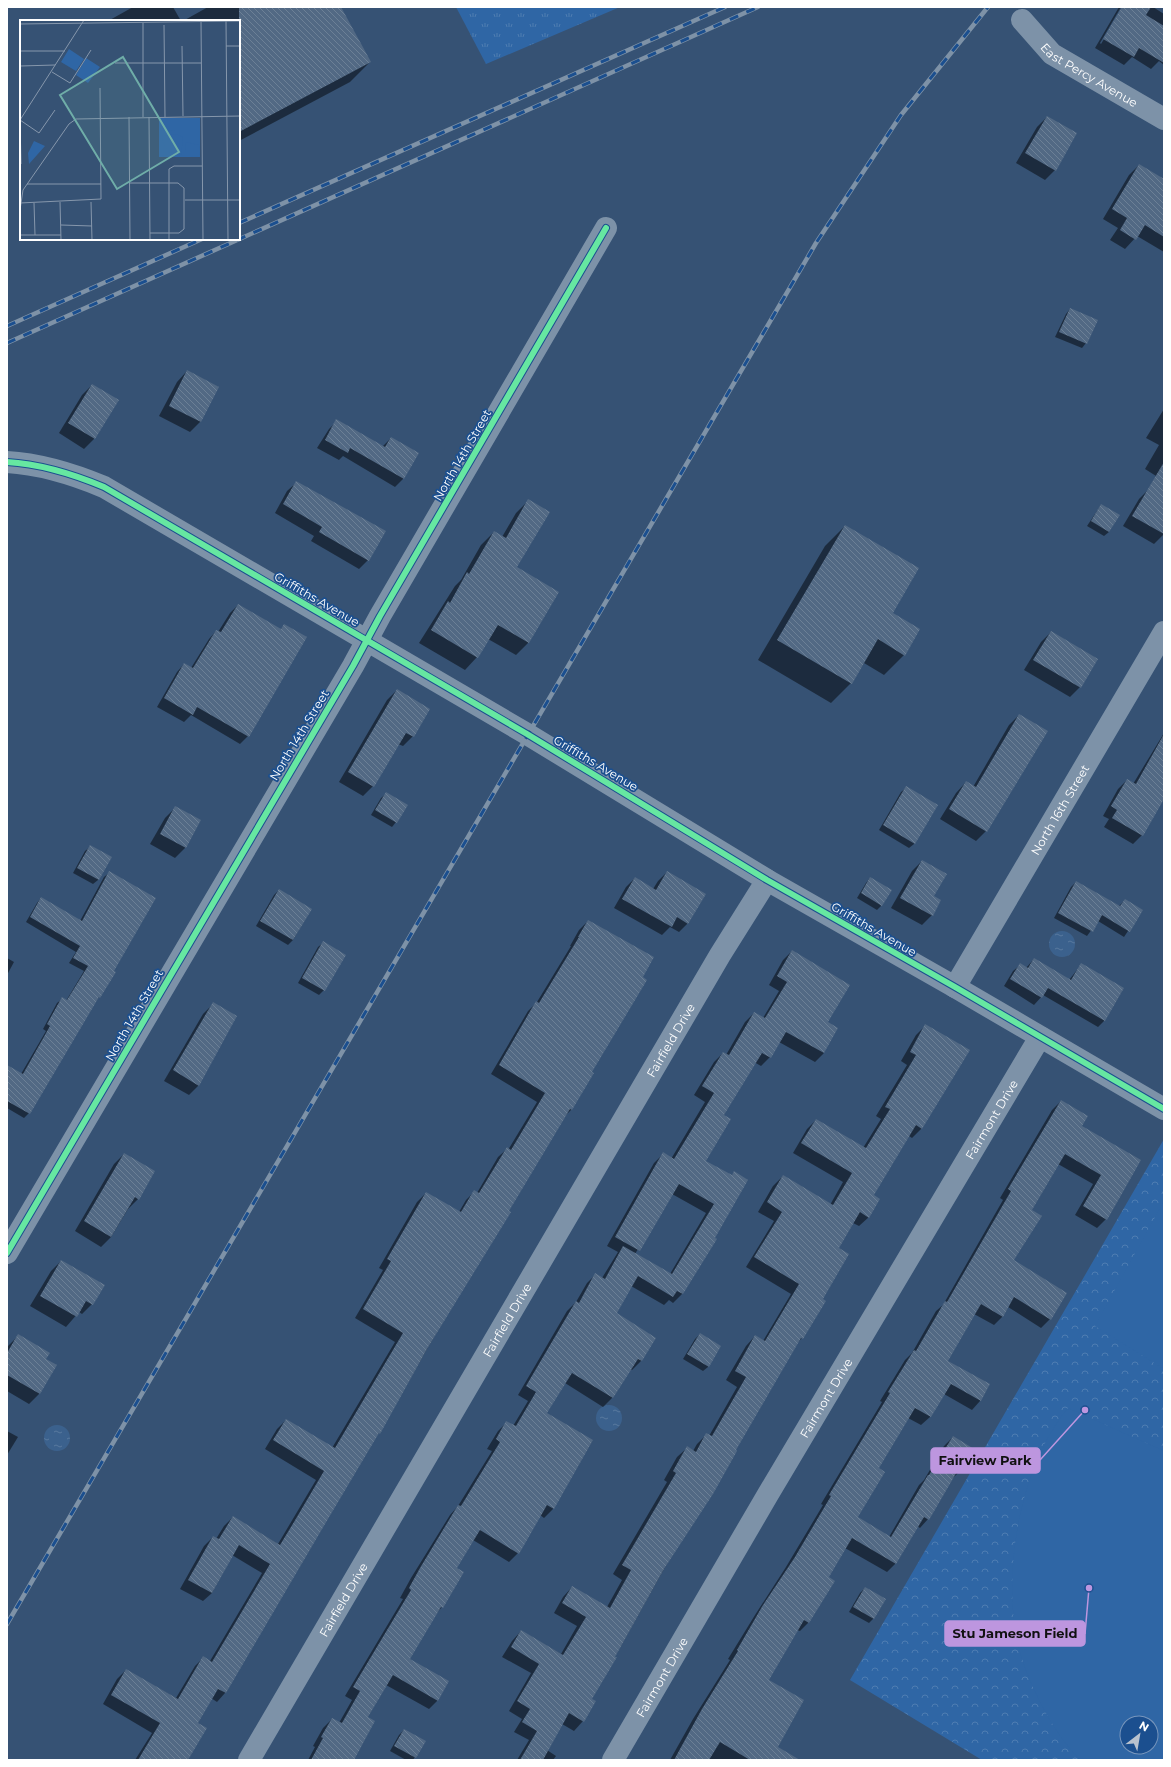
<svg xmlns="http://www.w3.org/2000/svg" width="1171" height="1767" viewBox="0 0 1171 1767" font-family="Montserrat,sans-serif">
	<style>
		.grass { fill: url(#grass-tufts) }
		.forest { fill: url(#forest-crowns); fill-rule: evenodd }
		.pitch { fill: #2f66a5; fill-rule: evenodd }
		.water { fill: url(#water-ripples) }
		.shadow { fill: #0007; fill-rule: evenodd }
		.building { fill: url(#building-back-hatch) }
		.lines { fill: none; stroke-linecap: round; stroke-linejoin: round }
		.street { stroke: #7d92a8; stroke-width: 22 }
		.rail-casing { stroke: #7e92a7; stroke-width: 4.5 }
		.rail { stroke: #1b4f8f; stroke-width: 3; stroke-dasharray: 9; stroke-linecap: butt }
		.cycleway-casing { stroke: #1b4f8f; stroke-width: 8 }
		.cycleway { stroke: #66e7a1; stroke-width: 6 }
		.labels { text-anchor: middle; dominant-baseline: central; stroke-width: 3.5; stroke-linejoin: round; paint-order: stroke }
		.street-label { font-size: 12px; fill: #fff; stroke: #1b4f8f }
		.inset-road { fill: none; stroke: #8697ac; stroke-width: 1 }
		.view { fill: #6fada8; fill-opacity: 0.15; stroke: #6fada8; stroke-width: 2 }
		.inset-edge { fill: none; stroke: #fff; stroke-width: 2 }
		.leader { fill: none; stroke: #bd96df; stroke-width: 1.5 }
		.callout-dot { fill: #bd96df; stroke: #1b4f8f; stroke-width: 1.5 }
		.callout { fill: #bd96df; stroke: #bd96df; stroke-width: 1.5 }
		.callout-label { font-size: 13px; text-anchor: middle; font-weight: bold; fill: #111 }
	</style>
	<defs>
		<pattern id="grass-tufts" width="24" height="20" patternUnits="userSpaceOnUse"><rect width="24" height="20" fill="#2f66a5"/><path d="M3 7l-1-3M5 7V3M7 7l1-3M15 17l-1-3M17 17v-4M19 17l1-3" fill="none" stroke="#4e7db2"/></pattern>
		<pattern id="forest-crowns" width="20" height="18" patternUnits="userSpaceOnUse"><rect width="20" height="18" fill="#2f66a5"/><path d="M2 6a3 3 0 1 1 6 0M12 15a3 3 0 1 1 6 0" fill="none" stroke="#4e7db2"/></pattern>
		<pattern id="water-ripples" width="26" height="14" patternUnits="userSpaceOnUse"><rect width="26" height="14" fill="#3b618d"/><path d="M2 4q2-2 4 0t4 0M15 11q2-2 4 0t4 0" fill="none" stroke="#58799e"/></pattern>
		<pattern id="building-back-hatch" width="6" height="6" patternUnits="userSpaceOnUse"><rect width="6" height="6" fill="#526984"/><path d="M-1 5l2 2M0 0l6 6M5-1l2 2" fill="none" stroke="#6c8096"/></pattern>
	</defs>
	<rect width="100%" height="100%" fill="#365274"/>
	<polygon class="grass" points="456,7 620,7 486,64"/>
	<path class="forest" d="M1164 1139V1760H982L850 1680ZM1127 1723H1151V1747H1127Z"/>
	<g class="pitch">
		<polygon points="1164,1201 1164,1369 1095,1326"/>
		<path d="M1068 1408 1164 1451V1760H1080C1054 1733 1030 1688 1020 1652 1000 1579 1019 1467 1068 1408ZM1127 1723H1151V1747H1127Z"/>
	</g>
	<g class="water">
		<circle cx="1062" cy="944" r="13"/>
		<circle cx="609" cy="1418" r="13"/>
		<circle cx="57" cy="1438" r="13"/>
	</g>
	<g class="shadow">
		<polygon points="133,7 173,7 181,21 108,21"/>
		<polygon points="208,7 340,7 370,62 350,82 239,141 239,21 183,21"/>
		<polygon points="1119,7 1121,7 1100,43 1101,44 1123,7 1153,7 1164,14 1164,65 1159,61 1151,69 1132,57 1124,65 1095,48"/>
		<polygon points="1047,117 1055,170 1045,180 1016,163 1037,127"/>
		<polygon points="1139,165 1164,180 1164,252 1137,236 1125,249 1110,240 1118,228 1103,219 1129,175"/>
		<polygon points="1070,309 1086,343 1082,348 1055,337 1066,314"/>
		<polygon points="187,371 218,387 200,422 190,432 159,416 177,382"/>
		<polygon points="92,385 94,439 84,449 59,433 82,395"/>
		<polygon points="1164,409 1164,481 1145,469 1159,445 1146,438"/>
		<polygon points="337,421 382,447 391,438 418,453 403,479 395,487 343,456 339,460 317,448 329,429"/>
		<polygon points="296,483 368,560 359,569 311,541 314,536 275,513 287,491"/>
		<polygon points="1149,489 1164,498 1164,534 1154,544 1123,526 1139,499"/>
		<polygon points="528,501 516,568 557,592 528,643 516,655 488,639 477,657 465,670 419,643 455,586 461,580 481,545 494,532 502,537 516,513"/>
		<polygon points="1101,505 1109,532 1104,536 1087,526"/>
		<polygon points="845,526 891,613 904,655 884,675 864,663 851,683 831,703 758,660 825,546"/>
		<polygon points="238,605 280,630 285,625 248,736 240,744 191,715 184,722 157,707 177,672 184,664 191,668 209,639 216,631 218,632 230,613"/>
		<polygon points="1051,632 1097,659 1080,687 1070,697 1024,670 1041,642"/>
		<polygon points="397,690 413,736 403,746 398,744 373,786 363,796 339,782 387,700"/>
		<polygon points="1019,715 986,831 976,841 940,819 956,793 966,782 973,787 1009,725"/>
		<polygon points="1164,733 1164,797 1142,835 1133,844 1104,827 1109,819 1103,816 1118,789 1127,780 1133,784"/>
		<polygon points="906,788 936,805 914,844 909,848 879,830 901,792"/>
		<polygon points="386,794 396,822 392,827 371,815 381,798"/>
		<polygon points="176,807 200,821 185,848 175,858 150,844 165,818"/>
		<polygon points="90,847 110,858 98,880 93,884 73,873 85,851"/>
		<polygon points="922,861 933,896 932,915 922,925 891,908 912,871"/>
		<polygon points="667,872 688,923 679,932 670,927 662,935 614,908 626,887 635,878 653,889 658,881"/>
		<polygon points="109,873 99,997 95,1002 29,1113 24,1118 7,1108 7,1066 21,1074 46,1031 43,1029 57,1003 62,999 66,1001 84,971 69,963 76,952 26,922 37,903 41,898 80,921 104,877"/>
		<polygon points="870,878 881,906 877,910 857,898 866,883"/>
		<polygon points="1076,882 1119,906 1125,900 1142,910 1124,937 1098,921 1087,936 1054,918 1071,887"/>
		<polygon points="279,890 311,909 293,940 288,945 256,926 274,895"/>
		<polygon points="588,921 591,1072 572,1109 564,1117 427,1349 379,1433 375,1437 324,1523 225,1693 217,1702 211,1698 197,1724 187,1760 135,1760 152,1733 103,1704 117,1679 126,1670 176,1698 195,1666 203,1658 210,1661 262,1573 232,1555 212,1593 203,1601 180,1589 204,1546 213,1537 216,1539 224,1526 233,1517 278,1544 316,1480 265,1449 277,1429 286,1420 332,1448 395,1342 355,1318 383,1270 379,1268 417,1202 426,1193 459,1212 466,1200 474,1192 477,1193 498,1157 507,1149 508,1150 537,1102 491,1074 528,1011 537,1002 571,946 570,946 579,930"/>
		<polygon points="323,943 324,990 319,995 298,983 318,947"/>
		<path d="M792 951 826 1023 824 1053 815 1062 779 1042 770 1057 761 1066 754 1062 723 1116 705 1161 731 1176 734 1173 682 1294 673 1303 669 1300 664 1305 631 1286 616 1314 655 1338 641 1361 632 1370 630 1369 612 1398 603 1407 565 1383 546 1413 592 1441 553 1509 544 1518 540 1515 518 1553 509 1562 473 1540 456 1568 442 1607 436 1614 409 1659 438 1700 429 1709 386 1685 367 1718 353 1760H308L315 1747 313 1746 323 1728 332 1719 339 1723 352 1700 345 1696 403 1599 400 1598 411 1578 450 1515 458 1506 492 1451 487 1449 498 1431 507 1422 513 1426 528 1401 518 1395 567 1311 576 1302 587 1283 596 1274 602 1278 618 1252 607 1246 654 1163 663 1154 671 1159 705 1102 694 1095 714 1062 723 1053 726 1055 745 1022 754 1013 763 1018 779 991 769 985 783 960ZM672 1194 706 1213 670 1274 635 1254Z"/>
		<polygon points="7,958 14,962 7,975"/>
		<polygon points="1034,959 1069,980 1081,965 1123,989 1104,1021 1098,1027 1043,995 1034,1005 1004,986 1013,971 1020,965 1026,968"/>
		<polygon points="213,1004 199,1085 189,1095 164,1081 203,1014"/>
		<polygon points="925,1026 922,1128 912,1138 909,1136 872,1195 869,1217 859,1226 853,1223 838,1248 822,1299 802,1338 797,1343 664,1569 591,1699 583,1721 574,1731 562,1724 547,1750 556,1756 553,1760 517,1760 529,1740 514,1732 522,1719 509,1711 531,1673 502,1657 512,1641 521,1631 561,1654 577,1626 554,1613 563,1597 572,1587 607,1607 622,1580 613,1574 667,1482 664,1480 677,1457 687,1448 693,1451 697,1444 707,1434 709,1436 737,1387 726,1380 746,1346 755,1336 763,1341 791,1294 746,1267 774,1221 758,1212 773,1186 783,1176 830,1205 843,1182 793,1153 807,1129 816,1120 863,1148 881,1119 876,1116 907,1065 901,1061 916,1035"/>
		<polygon points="1061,1101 1081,1127 1139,1160 1106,1219 1097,1228 1075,1215 1093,1184 1058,1164 1031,1211 1013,1261 1050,1319 1041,1328 1008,1307 1003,1316 994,1325 974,1314 947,1361 989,1385 980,1401 972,1410 944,1394 930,1417 921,1425 908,1418 878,1468 857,1517 889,1537 919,1485 924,1480 944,1446 953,1437 960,1471 952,1479 928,1519 920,1528 917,1526 896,1563 887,1572 845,1548 827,1577 808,1623 800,1631 797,1630 768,1680 776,1747 772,1760 670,1760 693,1719 730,1660 728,1659 755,1615 786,1567 823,1505 821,1504 882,1402 880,1401 905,1360 912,1353 936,1311 943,1305 1003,1200 1000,1198 1052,1110"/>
		<polygon points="124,1154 138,1199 128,1209 111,1237 101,1247 75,1231 114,1164"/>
		<polygon points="61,1261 92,1304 82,1314 79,1312 66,1327 30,1306 51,1271"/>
		<polygon points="700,1334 720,1346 708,1367 703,1371 683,1359 695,1339"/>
		<polygon points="18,1336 45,1360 55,1365 39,1394 29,1404 7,1391 7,1347"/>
		<polygon points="7,1431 18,1437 7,1455"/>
		<polygon points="865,1588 874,1618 869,1623 849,1612 860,1593"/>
		<polygon points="404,1730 424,1742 413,1760 406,1760 390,1751 399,1735"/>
	</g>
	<g class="building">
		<polygon points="239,7 341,7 371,62 239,132"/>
		<polygon points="1122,7 1151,7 1146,15 1164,26 1164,63 1139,48 1134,57 1103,39"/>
		<polygon points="1047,116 1077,133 1056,171 1025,153"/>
		<polygon points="1139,164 1164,179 1164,237 1145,225 1136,240 1120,230 1127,218 1112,209"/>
		<polygon points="1070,308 1098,320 1087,344 1059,332"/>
		<polygon points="187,370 219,387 201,422 169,406"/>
		<polygon points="92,384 119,400 95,439 68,423"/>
		<polygon points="336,419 385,447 391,437 419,453 404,479 350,448 348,453 325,440"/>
		<polygon points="1164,462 1164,534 1132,516"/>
		<polygon points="296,481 386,531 369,561 319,532 322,527 283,504"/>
		<polygon points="528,499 550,512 517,567 559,592 529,643 498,625 478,658 431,630 448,601 450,603 467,572 469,574 494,531 506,538"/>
		<polygon points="1101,504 1120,515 1109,532 1091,521"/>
		<polygon points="845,525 919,568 893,613 920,629 905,656 878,639 852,684 777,640"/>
		<polygon points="238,604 281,629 284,624 307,637 249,737 197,707 193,715 164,698 184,663 193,668 216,630 221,632"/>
		<polygon points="1051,631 1098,659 1081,688 1033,660"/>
		<polygon points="397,689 430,709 414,737 406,733 374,787 348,772"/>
		<polygon points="1019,714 1048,731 987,832 949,809 966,781 976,787"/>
		<polygon points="1164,734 1164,799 1143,836 1112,818 1117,810 1111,806 1127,779 1136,784"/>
		<polygon points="906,786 938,805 915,844 883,825"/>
		<polygon points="386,792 408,805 397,823 375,810"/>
		<polygon points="175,806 201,820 186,848 160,834"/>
		<polygon points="90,845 112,857 99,880 77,868"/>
		<polygon points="922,860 947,874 934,896 941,900 933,916 900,898"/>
		<polygon points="109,871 156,898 114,971 116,972 100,998 99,997 30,1114 7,1101 7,1065 23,1074 50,1026 47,1024 62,997 67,1000 88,966 73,958 80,946 30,917 41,897 82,921"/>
		<polygon points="667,871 706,894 688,924 677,917 672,927 622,899 635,877 656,890"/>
		<polygon points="870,877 892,890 882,906 861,893"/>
		<polygon points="1076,881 1120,906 1125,899 1143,910 1130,932 1102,915 1093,932 1058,913"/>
		<polygon points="279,889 312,909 293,940 260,921"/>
		<polygon points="588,920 654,957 643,977 647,980 592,1072 594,1073 572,1110 570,1109 509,1211 511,1212 427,1349 380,1434 379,1433 325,1524 226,1693 218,1689 198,1723 207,1728 188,1760 138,1760 160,1723 111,1695 126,1669 178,1699 203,1656 212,1662 270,1564 239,1545 212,1593 188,1580 213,1536 219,1539 233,1516 280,1545 294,1522 324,1471 273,1440 286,1419 335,1448 403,1333 363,1309 391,1261 387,1259 426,1192 461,1212 474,1190 479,1193 507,1147 511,1150 545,1093 499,1065 536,1001 539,1003 579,937 578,937"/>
		<polygon points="323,941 346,955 325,991 302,978"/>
		<polygon points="792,950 850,985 828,1022 838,1028 824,1053 786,1032 771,1058 762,1053 724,1115 731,1119 706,1161 732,1175 734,1171 748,1180 715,1238 717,1239 683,1294 677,1291 673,1297 638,1276 617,1313 656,1338 642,1361 638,1359 613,1398 572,1373 547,1413 593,1440 554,1509 547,1505 519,1554 480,1530 457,1568 464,1572 443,1608 441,1607 410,1659 449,1681 438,1701 393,1675 368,1717 375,1721 354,1760 311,1760 323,1738 321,1737 332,1718 342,1723 360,1691 353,1687 411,1590 409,1588 420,1568 458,1505 461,1506 500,1442 496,1439 506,1421 516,1426 536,1392 526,1386 576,1301 579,1303 595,1273 605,1279 623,1246 672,1274 714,1204 679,1184 640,1251 615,1237 663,1152 674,1159 714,1093 702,1086 723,1052 729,1055 754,1012 765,1018 787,982 777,976"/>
		<polygon points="1034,958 1071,980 1081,963 1124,988 1105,1021 1048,988 1042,998 1010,979 1020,963 1028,968"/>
		<polygon points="213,1002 237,1016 199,1086 173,1070"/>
		<polygon points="925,1024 970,1050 922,1129 916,1125 874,1195 880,1199 869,1218 860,1212 839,1248 849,1254 823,1299 826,1301 803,1339 801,1338 736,1450 737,1451 713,1494 664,1569 615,1657 617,1657 592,1699 596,1701 584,1722 569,1713 543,1760 520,1760 537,1731 522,1722 530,1709 517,1701 539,1664 511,1647 521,1630 563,1655 586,1617 562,1603 572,1586 610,1608 631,1570 622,1565 676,1473 673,1471 687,1446 696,1452 706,1433 712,1436 746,1377 735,1371 755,1335 765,1341 799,1284 754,1257 782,1212 767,1202 783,1175 833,1205 852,1173 801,1143 816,1119 866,1148 890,1109 885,1107 916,1055 910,1052"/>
		<polygon points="1061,1100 1088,1116 1082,1126 1141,1160 1107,1220 1083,1206 1101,1175 1065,1154 1032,1210 1042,1216 1014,1260 1067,1293 1051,1320 1014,1297 1003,1317 981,1304 948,1361 990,1384 981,1401 951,1384 931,1417 915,1408 879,1468 885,1472 858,1517 891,1537 928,1475 929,1475 953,1436 974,1449 961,1472 958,1470 929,1520 924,1517 896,1564 852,1538 829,1577 835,1581 809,1623 804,1620 769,1680 804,1700 778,1747 800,1760 750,1760 720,1742 709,1760 674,1760 702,1709 738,1651 737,1650 763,1605 795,1557 831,1496 829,1495 890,1393 888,1392 914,1350 916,1351 945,1301 947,1302 1011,1191 1008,1189"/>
		<polygon points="124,1153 155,1171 139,1200 135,1197 111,1237 84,1221"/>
		<polygon points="61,1260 105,1285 93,1305 86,1301 77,1317 40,1296"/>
		<polygon points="700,1333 721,1346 709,1367 687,1354"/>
		<polygon points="18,1334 50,1353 46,1359 57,1365 40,1394 7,1375 7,1353"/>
		<polygon points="865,1587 886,1599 874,1619 853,1607"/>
		<polygon points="404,1729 426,1741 416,1758 394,1746"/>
	</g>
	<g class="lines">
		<g class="street">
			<path id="s1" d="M1022 20 1052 54 1164 119"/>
			<path d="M7 462C42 464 73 474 104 487L527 734 767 880 955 987 1164 1109"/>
			<path id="s2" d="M955 987 1164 632"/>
			<polyline points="7,1253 353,666 380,616 606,228"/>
			<path id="s3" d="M249 1760 720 955 767 880"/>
			<path id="s4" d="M613 1760 767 1496 1040 1037"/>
		</g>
		<defs>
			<g id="rail">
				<polyline points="239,223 725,7"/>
				<polyline points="7,326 202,239"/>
				<polyline points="7,343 758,7"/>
				<polyline points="7,1624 816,243 901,115 988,7"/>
			</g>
		</defs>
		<use href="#rail" class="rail-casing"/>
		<use href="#rail" class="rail"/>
		<defs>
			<g id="cycleway">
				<path d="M7 462C42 464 73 474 104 487L527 734 767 880 955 987 1164 1109"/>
				<polyline points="7,1253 353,666 380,616 606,228"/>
			</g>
		</defs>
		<use href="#cycleway" class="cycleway-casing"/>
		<use href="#cycleway" class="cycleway"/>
	</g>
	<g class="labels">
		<g class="street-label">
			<text stroke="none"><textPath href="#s1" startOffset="88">East Percy Avenue</textPath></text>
			<text transform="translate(462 455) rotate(-60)">North 14th Street</text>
			<text transform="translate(317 599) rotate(30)">Griffiths Avenue</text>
			<text transform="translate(299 735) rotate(-59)">North 14th Street</text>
			<text transform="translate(596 763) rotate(31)">Griffiths Avenue</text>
			<text stroke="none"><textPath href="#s2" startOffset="206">North 16th Street</textPath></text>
			<text transform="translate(874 929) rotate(30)">Griffiths Avenue</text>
			<text transform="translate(134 1015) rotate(-60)">North 14th Street</text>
			<text stroke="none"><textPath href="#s3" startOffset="834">Fairfield Drive</textPath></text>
			<text stroke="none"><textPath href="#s4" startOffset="744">Fairmont Drive</textPath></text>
			<text stroke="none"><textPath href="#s3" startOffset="510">Fairfield Drive</textPath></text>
			<text stroke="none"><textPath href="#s4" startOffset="420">Fairmont Drive</textPath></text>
			<text stroke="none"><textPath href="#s3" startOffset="186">Fairfield Drive</textPath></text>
			<text stroke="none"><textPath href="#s4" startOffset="96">Fairmont Drive</textPath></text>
		</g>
	</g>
	<g transform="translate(20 20)">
		<rect width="220" height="220" fill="#365274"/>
		<path d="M49 29 64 39 56 51 41 42ZM66 38 80 47 68 63 56 55Z" fill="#2f66a5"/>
		<path d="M139 98H180V137H139ZM14 121 25 126 9 144 8 133Z" fill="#2f66a5"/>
		<path d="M141 98H155V110L141 111ZM156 114 163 117 161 135 149 132 143 123 142 116ZM166 122 179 125 180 137 170 136 165 132Z" fill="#2f66a5"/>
		<path class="inset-road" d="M206 1 208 220M181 2 183 220M0 4 220 1M144 5 145 97M162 26 163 96M206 26H220M0 31H45M95 43H181M0 46 35 45M32 52 50 63 71 30M109 97 110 220M123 97V3M129 97 130 220M0 100 19 113 35 90M0 100 64 0M0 101 1 144M110 163H158L164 168V209L159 213H130M7 164H81M165 180H220M40 182 41 220M71 182 72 220M0 183 81 179 80 68M14 183 15 215M0 190 3 170 49 104 56 99 220 96M41 205 72 206M0 215H41M149 220V149L154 146H182"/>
		<path class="view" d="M103 37 159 132 97 169 40 75Z"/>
		<rect width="220" height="220" class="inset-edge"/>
	</g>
	<path class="leader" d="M1085 1410L1040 1460M1089 1588L1085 1634"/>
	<g class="callout-dot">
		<circle cx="1085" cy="1410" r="4"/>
		<circle cx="1089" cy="1588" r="4"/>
	</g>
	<g class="callout">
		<rect x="931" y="1448" width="109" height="25" rx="4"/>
		<rect x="945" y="1621" width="140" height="25" rx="4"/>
	</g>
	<g class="callout-label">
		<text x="985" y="1465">Fairview Park</text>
		<text x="1015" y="1638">Stu Jameson Field</text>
	</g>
	<rect width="1171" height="1767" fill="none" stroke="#ffffff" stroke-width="16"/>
	<g transform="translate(1139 1735) rotate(31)"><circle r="19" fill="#1b4f8f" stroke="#7695bc"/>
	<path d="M0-3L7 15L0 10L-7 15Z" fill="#b9c2ce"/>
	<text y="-6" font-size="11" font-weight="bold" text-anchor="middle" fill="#ffffff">N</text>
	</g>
</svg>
